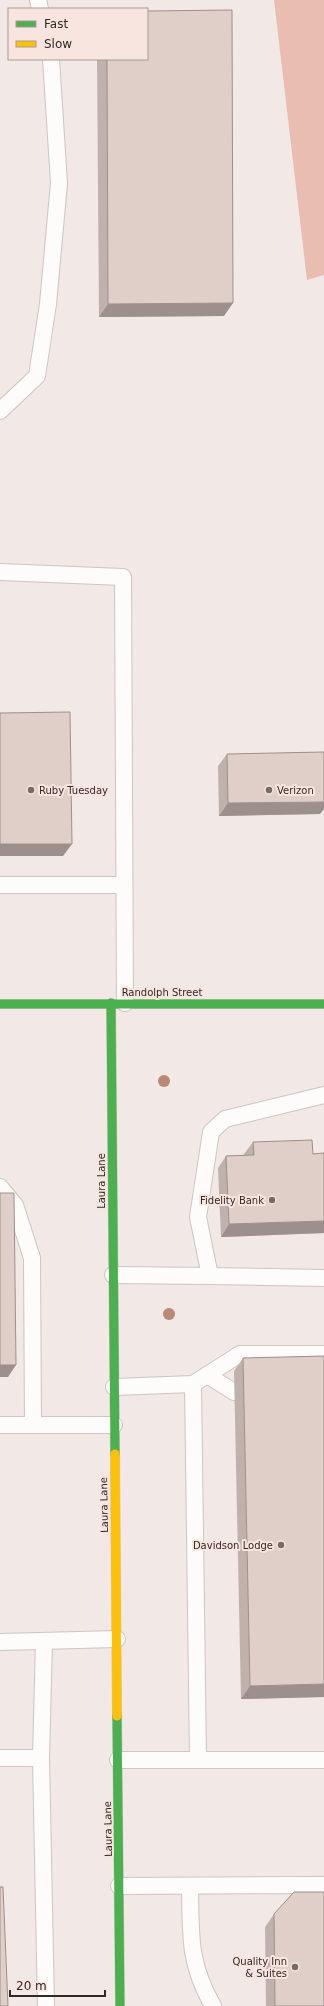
<svg xmlns="http://www.w3.org/2000/svg" width="324" height="2006" viewBox="0 0 324 2006" font-family="'DejaVu Sans',sans-serif">
	<style>
		.forest { fill: #e9bdaf }
		.lines { fill: none; stroke-linecap: round; stroke-linejoin: round }
		.lane-casing { stroke: #cdc5c3; stroke-width: 18 }
		.fast-casing { stroke: #cdc5c3; stroke-width: 10 }
		.slow-casing { stroke: #cdc5c3; stroke-width: 10 }
		.lane { stroke: #fdfcfb; stroke-width: 16 }
		.fast { stroke: #4caf50; stroke-width: 9 }
		.slow { stroke: #ffc107; stroke-width: 9 }
		.tree { fill: #bb8876 }
		.wall { fill: #c1b1ac }
		.shaded-wall { fill: #9d908c }
		.building { fill: #e0cec8; stroke: #9d908c }
		.poi-dot { fill: #746c6a; stroke: #f8e5df; stroke-width: 1.5 }
		.labels { text-anchor: middle; dominant-baseline: central; stroke-width: 4; stroke-linejoin: round; paint-order: stroke }
		.poi-label { font-size: 10px; fill: #302927; stroke: #f8e5df; text-anchor: end }
		.street-label { font-size: 10px; fill: #302927; stroke: #f8e5df }
	</style>
	<rect width="100%" height="100%" fill="#f2e8e5"/>
	<polygon class="forest" points="274,0 324,0 324,275 307,280"/>
	<g class="lines">
		<defs>
			<g id="lane">
				<polyline points="38,0 40,9"/>
				<polyline points="0,411 37,376 48,304 59,183 51,59"/>
				<polyline points="0,572 123,577 125,1003"/>
				<polyline points="0,885 123,885"/>
				<polyline points="324,1095 225,1119 211,1132 198,1217 210,1276 324,1278"/>
				<polyline points="0,1187 15,1205 32,1258 33,1425"/>
				<polyline points="113,1275 210,1276"/>
				<polyline points="207,1375 234,1392"/>
				<polyline points="193,1384 198,1759"/>
				<polyline points="114,1387 193,1384 240,1354 324,1354"/>
				<polyline points="0,1425 114,1425"/>
				<polyline points="0,1642 117,1639"/>
				<polyline points="0,1758 41,1758 44,1641"/>
				<polyline points="41,1758 46,2006"/>
				<polyline points="118,1760 324,1760"/>
				<polyline points="119,1886 324,1885"/>
				<path d="M190 1886C191 1935 188 1962 213 2006"/>
			</g>
			<g id="fast">
				<polyline points="111,1003 115,1454"/>
				<polyline points="0,1004 324,1004"/>
				<polyline points="117,1716 120,2006"/>
			</g>
			<polyline id="slow" points="115,1454 117,1716"/>
		</defs>
		<use href="#lane" class="lane-casing"/>
		<use href="#fast" class="fast-casing"/>
		<use href="#slow" class="slow-casing"/>
		<use href="#lane" class="lane"/>
		<use href="#fast" class="fast"/>
		<use href="#slow" class="slow"/>
	</g>
	<g class="tree">
		<circle cx="164" cy="1081" r="6"/>
		<circle cx="169" cy="1314" r="6"/>
	</g>
	<g class="wall">
		<polygon points="97,59 147,59 224,316 99,317"/>
		<polygon points="227,754 320,814 219,816 218,766"/>
		<polygon points="253,1142 313,1154 324,1153 324,1233 221,1237 218,1168 226,1156 244,1155 244,1154"/>
		<polygon points="324,1356 324,1697 241,1699 234,1371 243,1358"/>
		<polygon points="274,1914 324,2006 266,2006 265,1927"/>
	</g>
	<g class="shaded-wall">
		<polygon points="233,303 224,316 99,317 108,304"/>
		<polygon points="324,802 324,809 320,814 219,816 228,803"/>
		<polygon points="0,844 72,844 63,856 0,856"/>
		<polygon points="324,1221 324,1233 221,1237 229,1224"/>
		<polygon points="0,1365 16,1365 8,1377 0,1377"/>
		<polygon points="324,1684 324,1697 241,1699 250,1686"/>
	</g>
	<g class="building">
		<polygon points="232,10 233,303 108,304 107,59 147,59 147,11"/>
		<polygon points="70,712 72,844 0,844 0,713"/>
		<polygon points="324,752 324,802 228,803 227,754"/>
		<polygon points="312,1140 313,1154 324,1153 324,1221 229,1224 226,1156 254,1155 253,1142"/>
		<polygon points="0,1193 14,1193 16,1365 0,1365"/>
		<polygon points="324,1356 324,1684 250,1686 243,1358"/>
		<polygon points="0,1887 3,1887 8,2006 0,2006"/>
		<polygon points="294,1892 324,1892 324,2006 275,2006 274,1914"/>
	</g>
	<g class="poi-dot">
		<circle cx="31" cy="790" r="4"/>
		<circle cx="269" cy="790" r="4"/>
		<circle cx="272" cy="1200" r="4"/>
		<circle cx="281" cy="1545" r="4"/>
		<circle cx="295" cy="1967" r="4"/>
	</g>
	<g class="labels">
		<g class="poi-label">
			<text x="39" y="790" text-anchor="start">Ruby Tuesday</text>
			<text x="277" y="790" text-anchor="start">Verizon</text>
			<text x="264" y="1200">Fidelity Bank</text>
			<text x="273" y="1545">Davidson Lodge</text>
			<text x="287" y="1961">Quality Inn<tspan x="287" dy="12">&amp; Suites</tspan></text>
		</g>
		<g class="street-label">
			<text x="162" y="992">Randolph Street</text>
			<text transform="translate(101 1181) rotate(-90)">Laura Lane</text>
			<text transform="translate(104 1505) rotate(-91)">Laura Lane</text>
			<text transform="translate(108 1829) rotate(-91)">Laura Lane</text>
		</g>
	</g>
	<rect x="8" y="8" width="140" height="52" fill="#f8e5df" stroke="#a89a95"/>
	<rect x="16" y="21" width="20" height="6" fill="#4caf50" stroke="#a89a95"/>
	<text x="44" y="28" font-size="12" fill="#302927">Fast</text>
	<rect x="16" y="41" width="20" height="6" fill="#ffc107" stroke="#a89a95"/>
	<text x="44" y="48" font-size="12" fill="#302927">Slow</text>
	<path d="M10 1990v6h95v-6" fill="none" stroke="#302927" stroke-width="2"/>
	<text x="16" y="1990" font-size="12" fill="#302927" stroke="#f8e5df" stroke-width="3" paint-order="stroke">20 m</text>
</svg>
